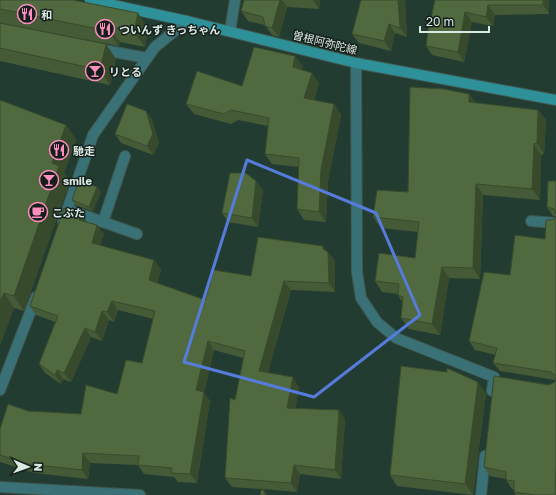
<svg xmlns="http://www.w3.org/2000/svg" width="556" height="495" viewBox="0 0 556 495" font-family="'Golos Text','Noto Sans JP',sans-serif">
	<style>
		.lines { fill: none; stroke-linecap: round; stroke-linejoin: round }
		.minor-casing { stroke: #40584e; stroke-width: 12 }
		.secondary-casing { stroke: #40584e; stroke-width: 12 }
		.minor { stroke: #397176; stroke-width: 10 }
		.secondary { stroke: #2e919a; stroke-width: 10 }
		.wall { fill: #455a36 }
		.shaded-wall { fill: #384a2c }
		.building { fill: #50693f; stroke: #384a2c }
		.marked { fill: none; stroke: #567cdb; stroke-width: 3; stroke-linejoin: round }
		.labels { text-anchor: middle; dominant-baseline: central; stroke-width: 3; stroke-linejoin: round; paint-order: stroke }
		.poi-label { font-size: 11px; font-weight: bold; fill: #dbe9e3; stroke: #15201c; text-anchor: start }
		.street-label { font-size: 11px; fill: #dbe9e3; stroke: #15201c }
	</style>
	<rect width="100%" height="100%" fill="#233c32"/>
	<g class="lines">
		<defs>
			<g id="minor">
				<polyline points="230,31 235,0"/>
				<polyline points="98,49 147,58"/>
				<polyline points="356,63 357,272 361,298 377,322 396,338 494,377 492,391"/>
				<polyline points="69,210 137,234"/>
				<polyline points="531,221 556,223"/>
				<polyline points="63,222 93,135 155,47 187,21"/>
				<polyline points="103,222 125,156"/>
				<polyline points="0,390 36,297"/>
				<polyline points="0,487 140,495"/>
				<polyline points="481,495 485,456"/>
			</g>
			<polyline id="secondary" points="90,0 187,21 356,63 556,100"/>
		</defs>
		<use href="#minor" class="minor-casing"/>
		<use href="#secondary" class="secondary-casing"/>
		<use href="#minor" class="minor"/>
		<use href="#secondary" class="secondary"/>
	</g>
	<g class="wall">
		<polygon points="0,0 148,28 145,47 120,42 119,46 1,23 116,59 110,85 0,61"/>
		<polygon points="244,0 320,0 319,9 287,7 279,37 272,35 265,25 248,21 241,11"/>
		<polygon points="405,0 407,37 395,33 391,51 359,43 352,34"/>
		<polygon points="435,0 549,0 549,14 495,15 493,26 472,22 464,62 432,55 426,46"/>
		<polygon points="303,66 302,70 319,83 314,100 334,104 341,115 328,180 326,222 304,220 297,209 299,167 272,164 265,154 268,126 238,120 231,124 194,114 186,104"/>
		<polygon points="469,94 476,103 538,110 546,120 544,154 541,155 540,200 483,195 480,279 449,278 440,335 409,329 401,318 403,303 398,295 398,294 382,292 375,281 415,258 418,232 381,228 373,217 408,192"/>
		<polygon points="0,100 66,125 76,140 64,173 70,181 24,311 14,308 0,345"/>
		<polygon points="146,111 152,120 159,143 153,155 121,143 115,134"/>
		<polygon points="556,181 556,495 516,495 514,492 514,489 512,489 506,480 506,479 490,476 484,467 549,385 555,382 555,380 500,371 493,363 496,355 475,350 469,341 510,275 545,239 552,220 556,217 553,216 547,207"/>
		<polygon points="97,187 101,192 93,211 75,205 72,200"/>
		<polygon points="263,190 258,227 228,222 222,213"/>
		<polygon points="81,214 87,222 104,234 100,245 161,269 157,283 205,300 251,276 326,251 328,252 335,261 335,292 291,290 268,372 299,387 295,409 339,410 345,419 341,479 300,474 297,492 263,489 267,495 260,495 261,489 232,487 225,478 235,400 243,358 214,350 204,393 210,401 197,483 178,482 174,477 144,474 138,465 90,463 88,479 35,473 0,462 0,429 28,411 81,414 117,394 142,363 153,319 118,310 114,322 109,320 102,341 91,337 71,382 63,379 61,384 45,373 39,364 55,322 36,315 30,306"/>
		<polygon points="486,393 473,495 397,486 390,475"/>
	</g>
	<g class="shaded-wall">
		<polygon points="280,0 282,0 287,7 279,37 272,28"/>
		<polygon points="313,0 320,0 319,9"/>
		<polygon points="398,0 405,0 407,37 400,28"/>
		<polygon points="543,0 549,0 549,14 543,5"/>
		<polygon points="488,5 495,15 493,26 486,17"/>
		<polygon points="465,12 472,22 464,62 458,52"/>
		<polygon points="138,13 148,28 145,47 134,32"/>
		<polygon points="389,24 395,33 391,51 384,41"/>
		<polygon points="109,27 120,42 119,46 108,31"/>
		<polygon points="106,44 116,59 110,85 100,70"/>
		<polygon points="295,56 303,66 301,77 293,67"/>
		<polygon points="312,73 319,83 311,108 304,98"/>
		<polygon points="469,94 477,104 469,102"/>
		<polygon points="334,104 341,115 328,180 326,222 319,212 321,170"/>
		<polygon points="538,110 546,120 544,154 537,143"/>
		<polygon points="146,111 152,120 159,143 153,155 147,146"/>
		<polygon points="66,125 76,140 64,173 70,181 24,311 14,296 52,163"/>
		<polygon points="534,144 541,155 540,200 532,189"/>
		<polygon points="256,181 263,190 258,227 252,218"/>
		<polygon points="476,184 483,195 480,279 473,268"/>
		<polygon points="97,187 101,192 93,211 89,207"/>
		<polygon points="81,214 88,223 79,220"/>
		<polygon points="97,225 104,234 98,252 92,243"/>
		<polygon points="323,246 328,254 328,252 335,261 335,292 329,283"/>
		<polygon points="154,260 161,269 156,289 149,280"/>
		<polygon points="442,267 449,278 440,335 432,324"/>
		<polygon points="284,281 291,290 266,380 259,371"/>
		<polygon points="4,293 14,308 0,345 0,302"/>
		<polygon points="112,301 118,310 114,322 107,312"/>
		<polygon points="102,311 109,320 102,341 95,332"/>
		<polygon points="85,328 91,337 71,382 64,373"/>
		<polygon points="208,341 214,350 204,393 210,401 197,483 190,474 196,390"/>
		<polygon points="57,370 63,379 61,384 55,375"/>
		<polygon points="293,377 299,387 294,418 287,408"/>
		<polygon points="478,382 486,393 473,495 465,484"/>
		<polygon points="339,410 345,419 341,479 335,470"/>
		<polygon points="83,453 90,463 88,479 82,470"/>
		<polygon points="294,465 300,474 297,492 291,483"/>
	</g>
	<g class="building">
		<polygon points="0,0 73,0 138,13 134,32 109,27 108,31 0,9"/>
		<polygon points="244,0 280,0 272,28 265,26 263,17 241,11"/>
		<polygon points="361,0 398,0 400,28 389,24 384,41 352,34"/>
		<polygon points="435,0 543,0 543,5 488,5 486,17 465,12 458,52 426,46 429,23 430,23"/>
		<polygon points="0,23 106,44 100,70 0,48"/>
		<polygon points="254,47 295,56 293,67 312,73 304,98 334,104 321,170 319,212 297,209 299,158 265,154 269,118 231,110 224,114 186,104 197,71 242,86"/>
		<polygon points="410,87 444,89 469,94 469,102 538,110 537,143 534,144 532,189 476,184 473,268 442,267 432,324 401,318 403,297 398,295 399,284 375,281 379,253 415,258 419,222 373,217 377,190 408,192"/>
		<polygon points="0,100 66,125 52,163 59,166 14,296 4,293 0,302"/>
		<polygon points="127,104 146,111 153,134 147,146 115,134"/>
		<polygon points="230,173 246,173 256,181 252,218 222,213"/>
		<polygon points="79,180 97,187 89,207 72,200"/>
		<polygon points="548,181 556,181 556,214 554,209 547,207"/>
		<polygon points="64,208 81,214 79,220 97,225 92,243 154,260 149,280 205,300 214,270 251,276 258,237 323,246 323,249 328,252 329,283 284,281 259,371 293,377 287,408 339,410 335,470 294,465 291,483 225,478 230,398 235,400 245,351 208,341 196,390 204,392 190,474 171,473 172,468 138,465 139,456 83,453 82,470 28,464 0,455 0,429 8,404 28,411 81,414 86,385 117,394 126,360 142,363 155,311 112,301 107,312 102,311 95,332 85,328 64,373 57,370 55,375 39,364 58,316 30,306"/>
		<polygon points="556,216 556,376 551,372 493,363 497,348 469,341 484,272 510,275 515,235 545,239 546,220 552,220 555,218"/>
		<polygon points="401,366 447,372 447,368 478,382 465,484 390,475"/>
		<polygon points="494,376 549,385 555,382 556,377 556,465 555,495 536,495 514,492 514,481 506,480 506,472 484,467"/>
		<polygon points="262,488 266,495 260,495"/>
	</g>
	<path class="marked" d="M247 160 376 213 420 315 314 397 184 362Z"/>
	<defs>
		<symbol id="restaurant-ring" viewBox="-11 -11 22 22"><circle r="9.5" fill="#15201c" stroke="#fd8ebe" stroke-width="1.5"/><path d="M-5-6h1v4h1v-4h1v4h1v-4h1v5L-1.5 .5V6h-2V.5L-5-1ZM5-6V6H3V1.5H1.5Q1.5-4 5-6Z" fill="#fd8ebe"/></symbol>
		<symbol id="bar-ring" viewBox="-11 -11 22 22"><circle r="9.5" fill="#15201c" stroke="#fd8ebe" stroke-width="1.5"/><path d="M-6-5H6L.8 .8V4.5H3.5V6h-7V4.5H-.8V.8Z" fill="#fd8ebe"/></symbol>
		<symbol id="cafe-ring" viewBox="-11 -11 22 22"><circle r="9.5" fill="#15201c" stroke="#fd8ebe" stroke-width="1.5"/><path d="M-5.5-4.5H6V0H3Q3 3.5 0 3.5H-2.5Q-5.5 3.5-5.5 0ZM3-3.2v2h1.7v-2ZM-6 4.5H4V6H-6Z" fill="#fd8ebe"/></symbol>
	</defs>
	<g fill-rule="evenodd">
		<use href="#restaurant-ring" x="16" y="3" width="22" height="22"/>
		<use href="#restaurant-ring" x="94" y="18" width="22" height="22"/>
		<use href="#bar-ring" x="84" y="60" width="22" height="22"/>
		<use href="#restaurant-ring" x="48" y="139" width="22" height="22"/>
		<use href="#bar-ring" x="38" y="169" width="22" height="22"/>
		<use href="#cafe-ring" x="27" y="201" width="22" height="22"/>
	</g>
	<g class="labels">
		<g class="poi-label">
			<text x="41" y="14">和</text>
			<text x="119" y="29">ついんず きっちゃん</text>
			<text x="109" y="71">リとる</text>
			<text x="73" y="150">馳走</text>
			<text x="63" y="180">smile</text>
			<text x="52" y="212">こぶた</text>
		</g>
		<g class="street-label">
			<text transform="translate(325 42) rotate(14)">曽根阿弥陀線</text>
		</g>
	</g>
	<g transform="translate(28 467) rotate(92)" stroke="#15201c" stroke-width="3" paint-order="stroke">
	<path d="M0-3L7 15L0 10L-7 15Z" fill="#dbe9e3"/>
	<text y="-6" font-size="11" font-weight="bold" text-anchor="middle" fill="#dbe9e3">N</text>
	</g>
	<path d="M420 26v6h69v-6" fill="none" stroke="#dbe9e3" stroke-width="2"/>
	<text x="426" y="26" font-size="12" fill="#dbe9e3" stroke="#15201c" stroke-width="3" paint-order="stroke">20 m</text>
</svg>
